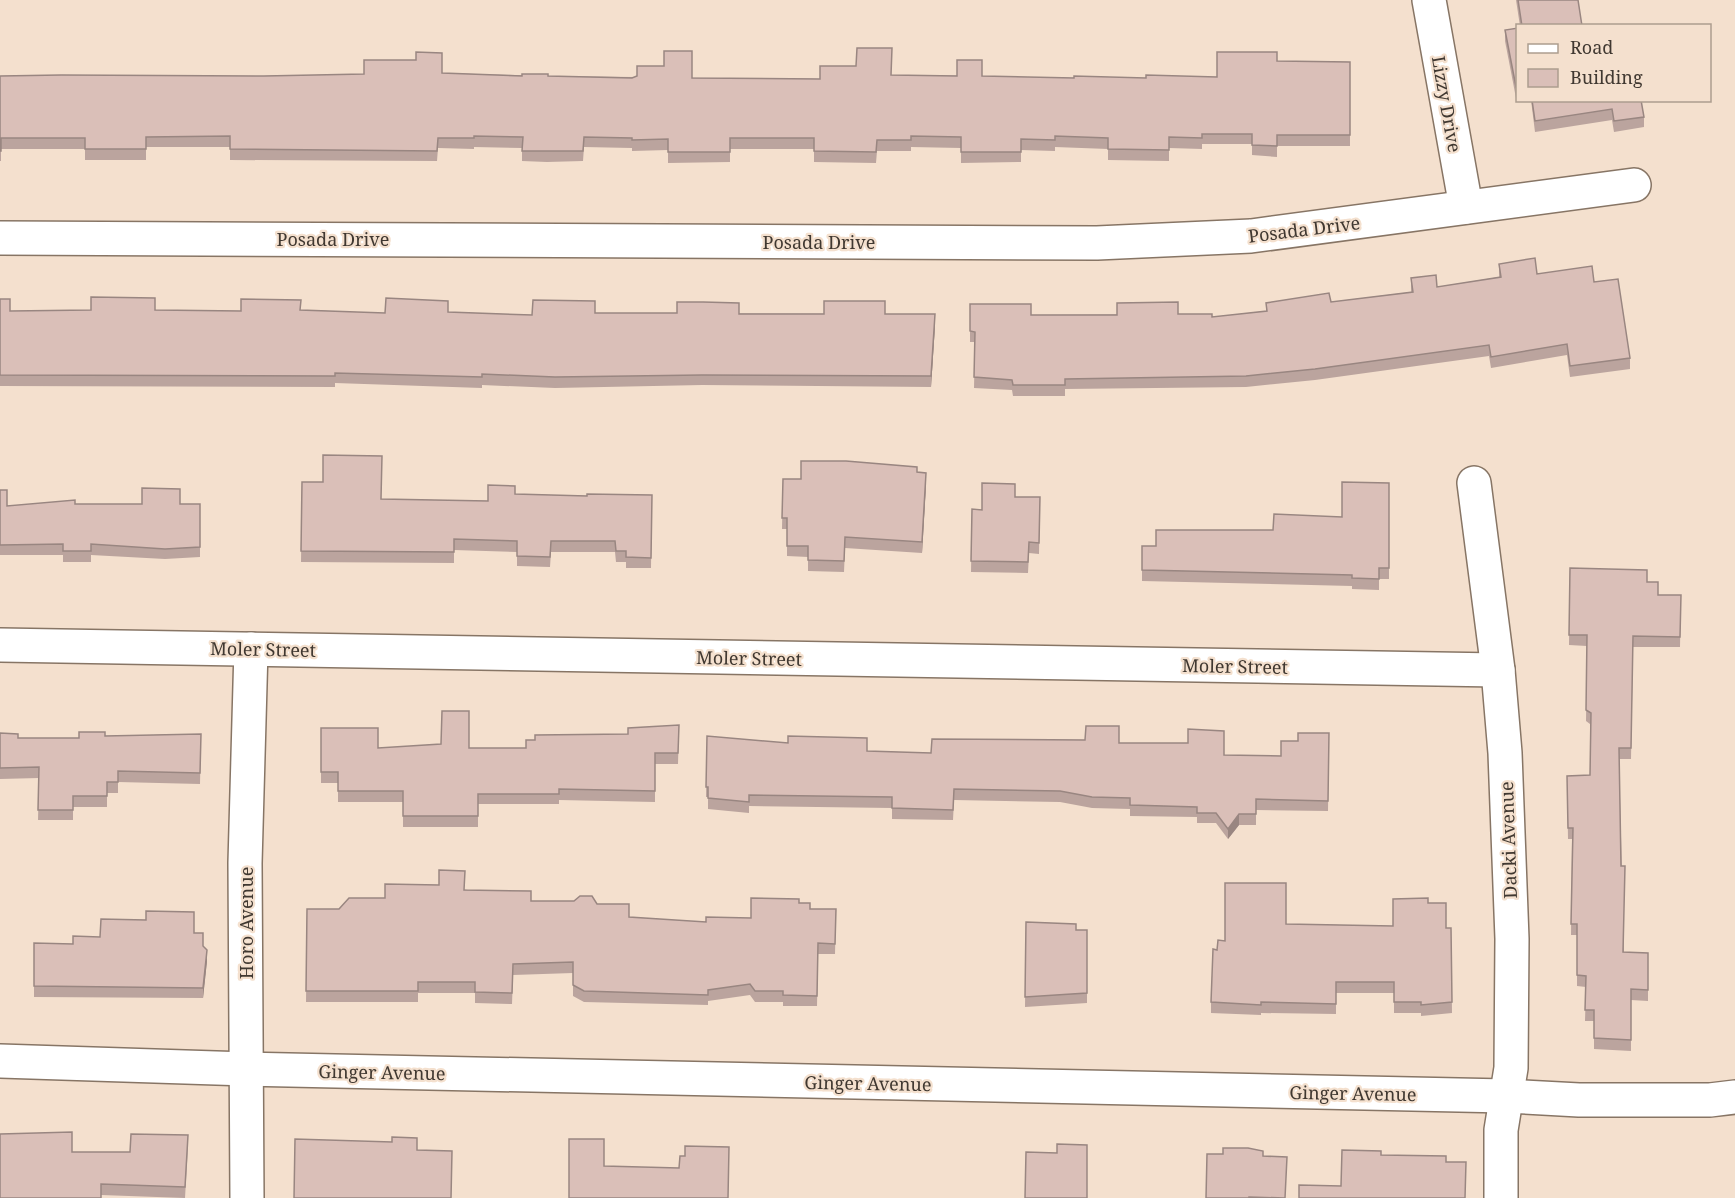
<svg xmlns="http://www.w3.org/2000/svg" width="1735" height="1198" viewBox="0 0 1735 1198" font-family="'Noto Serif',serif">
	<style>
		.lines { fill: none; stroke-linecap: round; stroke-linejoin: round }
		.minor-casing { stroke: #877565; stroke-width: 36 }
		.minor { stroke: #fff; stroke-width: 33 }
		.wall { fill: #bba49e }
		.shaded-wall { fill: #998681 }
		.building { fill: #dabfb8; stroke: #998681; stroke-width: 1.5 }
		.labels { text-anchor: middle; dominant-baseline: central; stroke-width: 4.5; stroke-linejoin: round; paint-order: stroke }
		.street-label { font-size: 18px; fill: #403831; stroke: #f4e0ce }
	</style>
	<rect width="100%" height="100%" fill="#f4e0ce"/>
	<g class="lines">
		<defs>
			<g id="minor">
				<polyline points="1429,0 1466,207"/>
				<polyline points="0,238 1097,243 1251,236 1634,185"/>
				<polyline points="1474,483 1498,670 1505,753 1512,939 1511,1068 1501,1130 1501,1198"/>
				<polyline points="0,645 1498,670"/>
				<polyline points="0,1061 247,1069 1506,1096 1579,1100 1710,1100 1735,1097"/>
				<polyline points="247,1198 245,863 251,649"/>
			</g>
		</defs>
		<use href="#minor" class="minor-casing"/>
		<use href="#minor" class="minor"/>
	</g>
	<g class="wall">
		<polygon points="1516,0 1578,0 1582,26 1520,26"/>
		<polygon points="1518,28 1518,98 1516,98 1505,41 1505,30"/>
		<polygon points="1277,61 1350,62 1350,146 1277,146 1277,157 1252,155 1252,144 1202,144 1202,149 1169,148 1169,161 1108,160 1108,149 1055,147 1055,151 1021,150 1021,162 961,163 961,148 911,147 911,151 877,151 876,163 814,162 814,149 730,149 730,162 668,163 668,150 632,151 632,148 584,147 583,161 547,162 522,161 522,148 474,147 474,149 438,148 437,161 230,160 230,147 146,147 146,160 85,160 85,149 1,149 1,161 0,161 0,76 264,76 442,73 548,76 820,79 891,75 982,76 1074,78 1146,78 1217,77"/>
		<polygon points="1531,100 1641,100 1644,117 1644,127 1614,132 1612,120 1535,132"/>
		<polygon points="1499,264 1537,274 1594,282 1630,358 1630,369 1570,377 1567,355 1491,368 1489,356 1315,380 1246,387 1065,389 1065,396 1013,396 1012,390 974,388 975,342 970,342 970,304 1031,315 1178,314 1212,317 1266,311 1266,303 1331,302 1411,292 1411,278 1437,287 1499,277"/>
		<polygon points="0,299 10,311 155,310 241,311 301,310 385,313 448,312 532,315 595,313 885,314 935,325 931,387 702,385 555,388 482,385 482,388 335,383 335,387 0,386"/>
		<polygon points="917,472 926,484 922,553 845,548 844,572 808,571 808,557 787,556 787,529 782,529 783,479 801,479"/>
		<polygon points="302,482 381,499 488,501 515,494 587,496 652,495 651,568 626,568 626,562 616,562 615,552 551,552 550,567 517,566 517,552 454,550 454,563 301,562"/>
		<polygon points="1389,483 1389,579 1379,579 1379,590 1352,589 1352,586 1142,581 1142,546 1156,546 1273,530 1342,517"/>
		<polygon points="0,490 7,506 75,504 200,504 200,557 165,559 91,555 91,562 63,562 63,555 0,555"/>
		<polygon points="1015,497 1040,497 1039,554 1029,553 1028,573 971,572 972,509 982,510"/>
		<polygon points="1570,568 1647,582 1658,595 1681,595 1680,647 1633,647 1631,759 1619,759 1624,952 1648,953 1648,1001 1631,1000 1631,1051 1594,1049 1594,1021 1585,1021 1586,987 1577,986 1577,935 1571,935 1572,839 1568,839 1567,776 1590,775 1590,724 1586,721 1587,646 1569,645"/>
		<polygon points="679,725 678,764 655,764 655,802 559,800 559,804 478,804 478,827 403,827 403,802 338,802 338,783 321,783 321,728 378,748 526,748 535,740 628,734"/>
		<polygon points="0,733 18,738 79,738 105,736 201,734 200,784 118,782 118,793 107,793 107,807 73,807 73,820 38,820 39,778 0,779"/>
		<polygon points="1329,733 1328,811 1256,810 1256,825 1239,825 1228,839 1216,823 1197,823 1197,817 1130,816 1130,809 1092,808 1060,802 954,800 953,820 892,819 892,808 749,806 749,813 708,809 708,797 706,797 707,736 867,751 931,753 1119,743 1224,755 1281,756 1298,741"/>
		<polygon points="439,885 531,901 597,904 629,917 706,922 751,918 799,903 810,909 836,909 835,954 818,954 817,1006 783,1006 783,1002 755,1002 750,995 708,1001 708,1005 584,1002 573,996 573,973 513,975 512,1004 475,1003 475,993 418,993 418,1002 306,1002 307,909 339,909"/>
		<polygon points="1428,903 1446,928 1451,928 1452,1013 1421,1016 1421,1013 1394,1013 1394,993 1336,993 1336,1014 1261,1013 1261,1015 1211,1013 1211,1002 1217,950 1286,924 1393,926"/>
		<polygon points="1026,922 1076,930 1087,930 1087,1003 1025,1007"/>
		<polygon points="194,933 203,947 207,961 203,998 34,997 34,943 73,944 100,937"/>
		<polygon points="188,1146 185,1198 101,1195 72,1152 130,1152"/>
	</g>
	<g class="shaded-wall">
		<polygon points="935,314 935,325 931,387 931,376"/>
		<polygon points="926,473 926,484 922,553 922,542"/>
		<polygon points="1239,814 1239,825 1228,839 1228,829"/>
		<polygon points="207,950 207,961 203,998 203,988"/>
	</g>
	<g class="building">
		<polygon points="1518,0 1578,0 1582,26 1522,26"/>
		<polygon points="1518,28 1518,87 1516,87 1505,30"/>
		<polygon points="857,48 892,48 891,75 957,76 957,60 982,60 982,76 1074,78 1074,76 1146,78 1146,75 1217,77 1217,52 1277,52 1277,61 1350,62 1350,135 1277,135 1277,146 1252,145 1252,134 1202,134 1202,138 1169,137 1169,150 1108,149 1108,138 1055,136 1055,140 1021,139 1021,152 961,152 961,137 911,136 911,140 877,140 876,152 814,151 814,138 730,138 730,152 668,152 668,139 632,140 632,138 584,137 583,151 522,151 523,137 474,136 474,138 438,138 437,151 230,149 230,136 146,137 146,149 85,149 85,138 1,138 1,151 0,151 0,76 61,75 264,76 364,74 364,60 416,60 416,52 442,53 442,73 522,76 522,74 548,74 548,76 632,78 637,76 637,66 664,66 664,51 692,51 692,78 820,79 820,66 856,66"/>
		<polygon points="1532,100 1641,100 1644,117 1614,121 1612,109 1535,121"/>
		<polygon points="1535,258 1537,274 1592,266 1594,282 1618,279 1630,358 1570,366 1567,344 1491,357 1489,345 1315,369 1246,376 1065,379 1065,385 1013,385 1012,380 974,377 975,332 970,331 970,304 1031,304 1031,315 1117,315 1117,303 1178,302 1178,314 1212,314 1212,317 1267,311 1266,303 1329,293 1331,302 1413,292 1411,278 1436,275 1437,287 1501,277 1499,264"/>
		<polygon points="91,297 155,298 155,310 241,311 241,299 301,300 300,310 385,313 386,298 448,301 448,312 532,315 533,300 595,301 595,313 677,313 677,302 703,302 739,303 739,314 824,314 824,301 885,301 885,314 935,314 931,376 702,375 555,377 482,374 482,377 335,373 335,376 0,375 0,299 10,299 10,311 91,310"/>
		<polygon points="323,455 382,456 381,499 488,501 488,485 515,486 515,494 587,496 587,494 652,495 651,558 626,557 626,551 616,551 615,541 551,541 550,557 517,556 517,541 454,539 454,552 301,551 302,482 323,482"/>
		<polygon points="801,461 846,461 917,467 917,472 926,473 922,542 845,537 844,561 808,560 808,546 787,546 787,518 782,518 783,479 801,479"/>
		<polygon points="1342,482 1389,483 1389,568 1379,568 1379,579 1352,578 1352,575 1142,570 1142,546 1156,546 1156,530 1273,530 1274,514 1342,517"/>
		<polygon points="982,483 1015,484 1015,497 1040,497 1039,543 1029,542 1028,562 971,561 972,509 982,510"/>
		<polygon points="142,488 180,489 180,504 200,504 200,547 165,549 91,544 91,551 63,551 63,544 0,545 0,490 7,490 7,506 75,500 75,504 142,504"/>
		<polygon points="1570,568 1647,570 1647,582 1658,582 1658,595 1681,595 1680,637 1633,636 1631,748 1619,748 1621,866 1625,866 1623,952 1648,953 1648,990 1631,989 1631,1040 1594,1038 1594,1010 1585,1010 1586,976 1577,975 1577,924 1571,924 1573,828 1568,828 1567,776 1590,775 1591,713 1586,710 1587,635 1569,635"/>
		<polygon points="442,711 469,711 469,748 526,748 526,740 535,740 535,735 628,734 628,728 679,725 678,753 655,753 655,791 559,789 559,794 478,794 478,816 403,816 403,791 338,791 338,772 321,772 321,728 378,728 378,748 441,744"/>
		<polygon points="1086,726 1119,726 1119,743 1188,743 1188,729 1224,731 1224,755 1281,756 1281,741 1298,741 1298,733 1329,733 1328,801 1256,799 1256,814 1239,814 1228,829 1216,813 1197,813 1197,807 1130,805 1130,798 1092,797 1060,791 954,789 953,810 892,808 892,797 749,795 749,802 708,798 708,787 706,787 707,736 788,743 788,736 867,738 867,751 931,753 932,739 1085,740"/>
		<polygon points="79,732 105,732 105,736 201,734 200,773 118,771 118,782 107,782 107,796 73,796 73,810 38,810 39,767 0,768 0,733 18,734 18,738 79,738"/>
		<polygon points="439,870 465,871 464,890 531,891 531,901 574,901 580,896 592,896 597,904 629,904 629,917 706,922 706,917 751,918 751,898 799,899 799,903 810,903 810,909 836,909 835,944 818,943 817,996 783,995 783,991 755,991 750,984 708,990 708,995 584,991 573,985 573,962 513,964 512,993 475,992 475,982 418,982 418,991 306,991 307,909 339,909 349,898 385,898 385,884 439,885"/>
		<polygon points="1225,883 1286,883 1286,924 1393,926 1393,899 1428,898 1428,903 1446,903 1446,928 1451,928 1452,1002 1421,1005 1421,1002 1394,1002 1394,982 1336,982 1336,1004 1261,1002 1261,1005 1211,1002 1213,949 1217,950 1218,940 1225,941"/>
		<polygon points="146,911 194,912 194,933 203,933 203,946 207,950 203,988 34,986 34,943 73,944 73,936 100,937 101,919 146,920"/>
		<polygon points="1026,922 1076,924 1076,930 1087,930 1087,993 1025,997"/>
		<polygon points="72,1132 72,1152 130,1152 131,1134 188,1135 185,1187 101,1184 101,1198 0,1198 0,1134"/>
		<polygon points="392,1137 417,1138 417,1150 452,1151 451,1198 294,1198 295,1139 392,1142"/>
		<polygon points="569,1139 604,1139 604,1166 679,1168 680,1156 685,1156 685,1146 729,1147 728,1198 569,1198"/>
		<polygon points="1057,1144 1087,1145 1087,1198 1025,1198 1026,1152 1057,1153"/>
		<polygon points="1223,1148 1248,1148 1263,1151 1263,1156 1287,1157 1285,1198 1249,1197 1249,1198 1206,1198 1207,1154 1223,1154"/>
		<polygon points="1342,1150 1381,1151 1381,1155 1446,1156 1446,1162 1466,1162 1465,1198 1299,1198 1299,1185 1341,1186"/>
	</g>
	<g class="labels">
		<g class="street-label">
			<text transform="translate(1447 104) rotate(80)">Lizzy Drive</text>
			<text transform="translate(1304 229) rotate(-7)">Posada Drive</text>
			<text x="333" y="239">Posada Drive</text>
			<text x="819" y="242">Posada Drive</text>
			<text transform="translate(263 649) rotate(1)">Moler Street</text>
			<text transform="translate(749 658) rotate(1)">Moler Street</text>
			<text transform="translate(1235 666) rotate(1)">Moler Street</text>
			<text transform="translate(1508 840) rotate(-92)">Dacki Avenue</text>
			<text transform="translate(246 923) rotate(-90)">Horo Avenue</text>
			<text transform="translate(382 1072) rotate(1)">Ginger Avenue</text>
			<text transform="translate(868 1083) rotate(1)">Ginger Avenue</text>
			<text transform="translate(1353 1093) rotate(1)">Ginger Avenue</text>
		</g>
	</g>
	<rect x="1516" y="24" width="195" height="78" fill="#f4e0ce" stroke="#ac9d8f" stroke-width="1.5"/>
	<rect x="1528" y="44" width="30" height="9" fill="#ffffff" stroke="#ac9d8f" stroke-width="1.5"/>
	<text x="1570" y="54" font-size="18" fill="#403831">Road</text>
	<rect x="1528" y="69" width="30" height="18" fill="#dabfb8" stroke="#ac9d8f" stroke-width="1.5"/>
	<text x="1570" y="84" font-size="18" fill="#403831">Building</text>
</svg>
